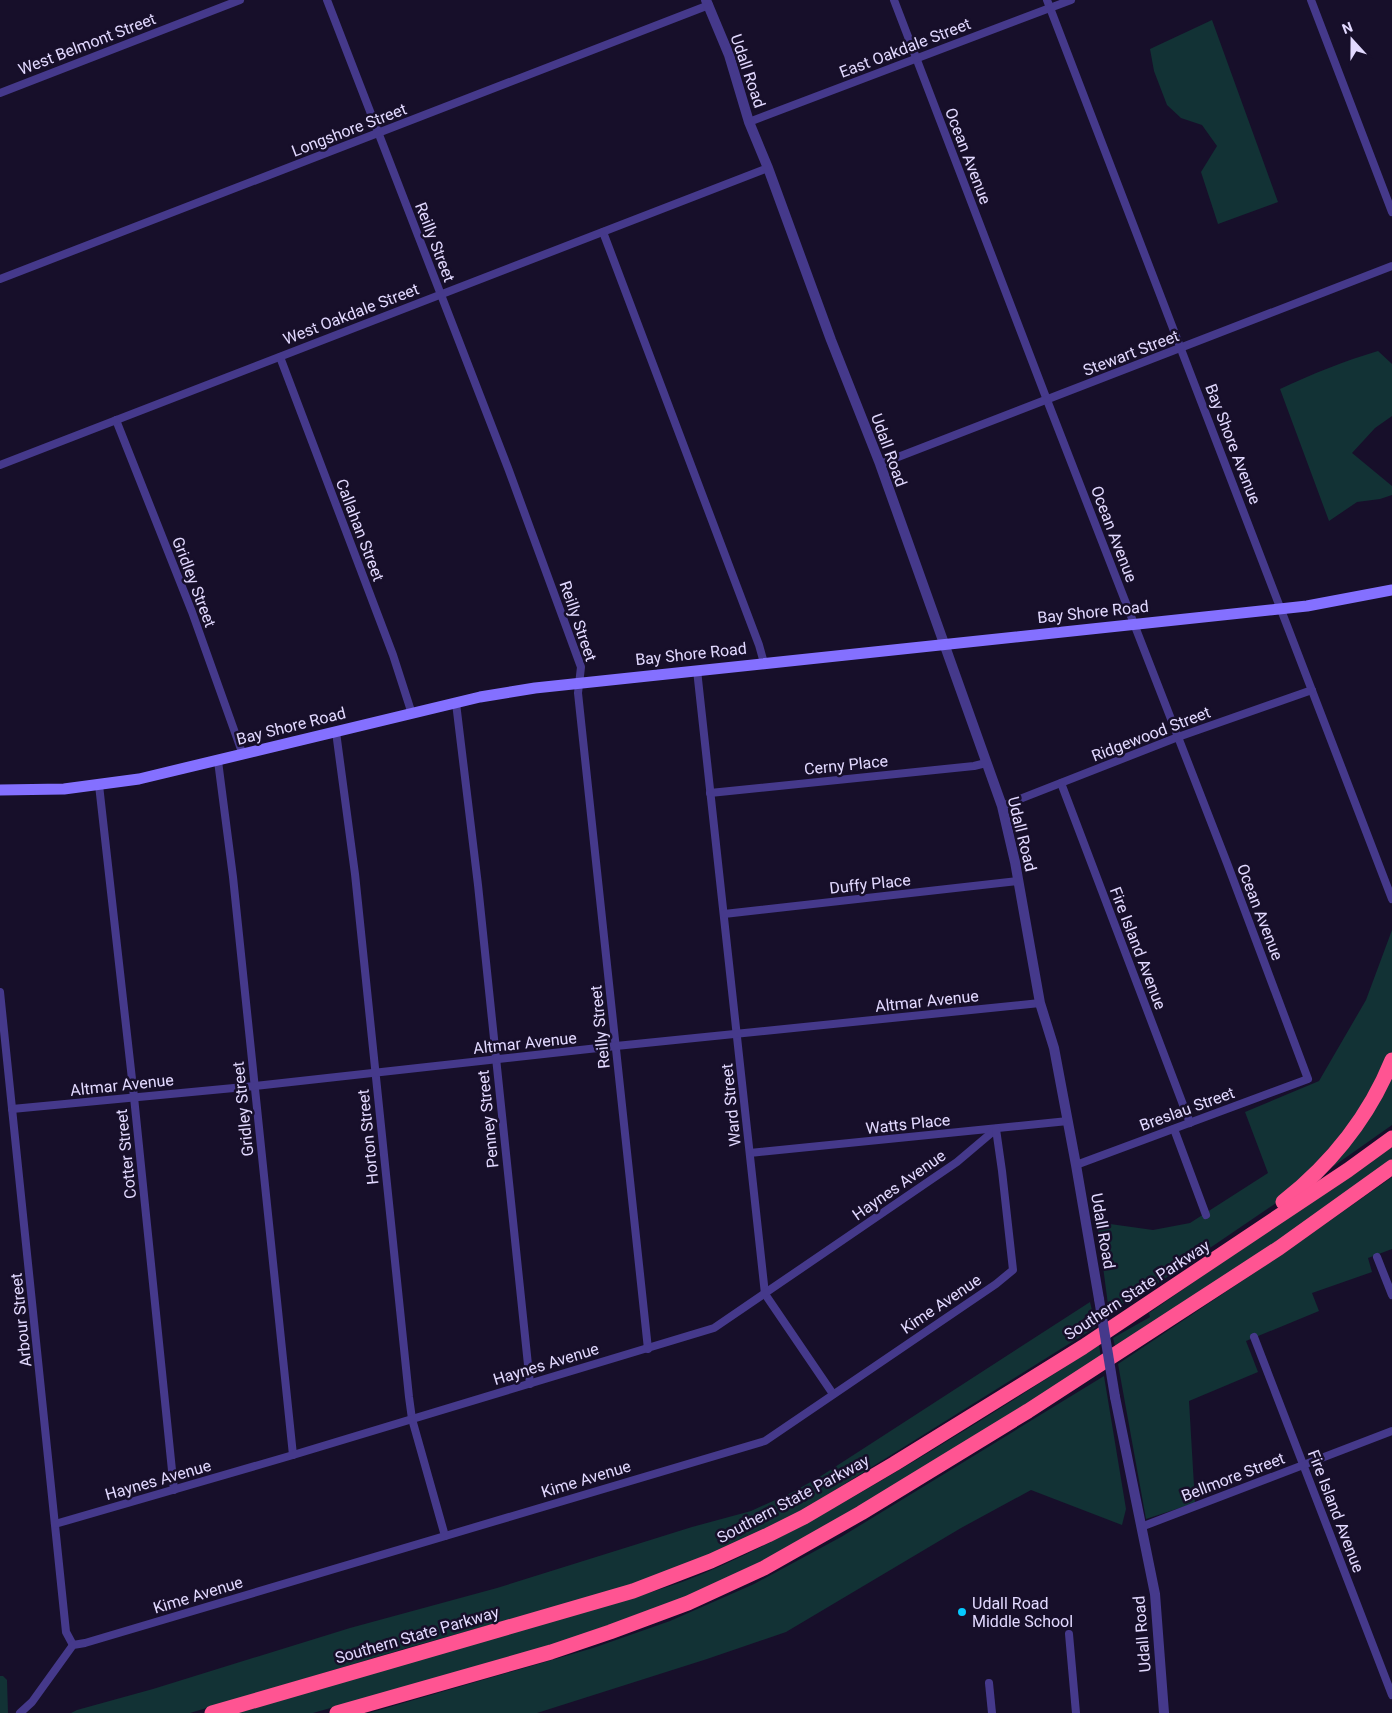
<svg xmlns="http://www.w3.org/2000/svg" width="1392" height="1713" viewBox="0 0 1392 1713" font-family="Roboto,sans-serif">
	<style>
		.green { fill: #123235 }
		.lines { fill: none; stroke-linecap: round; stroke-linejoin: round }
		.minor { stroke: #45398b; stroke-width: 8 }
		.tertiary { stroke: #45398b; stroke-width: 10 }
		.secondary { stroke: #8470ff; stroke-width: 11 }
		.motorway { stroke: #ff5492; stroke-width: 15 }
		.tertiary-bridge { stroke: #45398b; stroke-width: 10 }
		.poi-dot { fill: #05caff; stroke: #170f2a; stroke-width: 2 }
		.labels { text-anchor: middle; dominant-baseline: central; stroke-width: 5; stroke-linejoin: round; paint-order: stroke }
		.street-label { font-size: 16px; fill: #e2d9ff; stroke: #170f2a }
		.poi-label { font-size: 16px; fill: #e2d9ff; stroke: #170f2a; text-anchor: start }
	</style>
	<rect width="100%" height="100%" fill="#170f2a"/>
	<g class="green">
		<polygon points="1212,20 1278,202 1218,224 1201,172 1217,146 1202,125 1181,118 1167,105 1154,71 1150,49"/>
		<path d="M1378 351 1392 364V416L1375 428 1352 453 1392 486V495L1380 499 1357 502 1329 521 1280 389C1312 374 1344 361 1378 351Z"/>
		<polygon points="1392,930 1392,1055 1368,1106 1282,1199 1154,1286 1109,1312 1098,1229 1103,1223 1153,1230 1190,1223 1268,1173 1245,1112 1319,1081 1366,1000"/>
		<polygon points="1392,1072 1392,1125 1331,1168 1359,1133 1379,1103"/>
		<polygon points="1392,1145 1392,1160 1266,1249 1116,1350 1113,1338 1150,1317 1149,1313"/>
		<polygon points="1392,1177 1392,1249 1368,1258 1372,1272 1312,1293 1319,1311 1246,1341 1258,1372 1189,1401 1195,1503 1146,1519 1118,1364 1284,1253"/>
		<polygon points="1090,1302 1096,1327 795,1515 742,1541 630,1586 407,1648 190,1713 71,1713 77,1710 153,1689 350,1628 497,1588 692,1527 751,1511 793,1492 821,1476"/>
		<path d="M1099 1345 1101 1358 798 1544 690 1595 565 1641 313 1713H237L621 1601C641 1595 662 1589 682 1582 753 1555 819 1517 884 1479 957 1436 1028 1391 1099 1345Z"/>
		<polygon points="1104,1376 1126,1509 1122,1525 1031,1490 961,1528 786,1632 707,1659 537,1713 369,1713 593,1648 670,1621 754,1584 841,1537"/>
		<polygon points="0,1676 3,1676 7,1680 8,1713 0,1713"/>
	</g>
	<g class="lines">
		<g class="minor">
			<polyline points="327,0 508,468 581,667 578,693 648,1349"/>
			<polyline points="894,0 1047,400 1227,863 1308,1079 1076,1165"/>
			<polyline points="1047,0 1392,899"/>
			<polyline points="1311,0 1392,212"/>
			<polyline points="0,93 240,0"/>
			<polyline points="749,122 1071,0"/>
			<polyline points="603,232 759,645 764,663"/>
			<polyline points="0,279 709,5"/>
			<polyline points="280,357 393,655 412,714"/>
			<polyline points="116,420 192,612 243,755"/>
			<polyline points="880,464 1392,266"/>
			<polyline points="0,465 768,168"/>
			<polyline points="697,670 765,1294 833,1394"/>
			<polyline points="456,703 478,885 530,1384"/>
			<polyline points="336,732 355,874 409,1397 412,1419 445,1536"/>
			<polyline points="218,761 233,877 293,1455"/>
			<polyline points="1061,783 1190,1123"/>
			<polyline points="99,785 134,1097 174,1490"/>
			<polyline points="710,793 974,766 986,763"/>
			<polyline points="1002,806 1178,737 1312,690"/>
			<polyline points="724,914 1018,881"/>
			<polyline points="0,992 66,1632 73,1645"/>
			<polyline points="12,1109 255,1086 616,1046 1040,1003"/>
			<polyline points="1174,1129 1206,1215"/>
			<polyline points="750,1153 1068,1121"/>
			<polyline points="1377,1257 1392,1295"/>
			<polyline points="1254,1337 1392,1695"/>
			<polyline points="55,1524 293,1455 714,1328 957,1162 996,1129"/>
			<polyline points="1141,1527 1392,1431"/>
			<polyline points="1069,1634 1076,1713"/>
			<polyline points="989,1683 992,1713"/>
			<polyline points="20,1713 32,1702 73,1645 85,1643 765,1441 996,1284 1013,1270 1002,1171 996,1129"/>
		</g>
		<g class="tertiary">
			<polyline points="706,0 729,55 749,122 768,168 831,340 880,464 1002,806 1015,862 1040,1003 1054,1048 1076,1165 1099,1299"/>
			<polyline points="1115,1397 1155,1594 1164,1713"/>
		</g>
		<polyline class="secondary" points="0,790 64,789 139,779 480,697 535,688 1307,606 1392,590"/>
		<g class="motorway">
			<path d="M1283 1202C1331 1164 1369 1117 1392 1060"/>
			<polyline points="212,1713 633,1591 711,1561 768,1535 804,1517 894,1464 1083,1347 1348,1170 1392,1138"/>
			<polyline points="337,1713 551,1652 610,1632 688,1603 764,1568 861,1513 1028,1411 1279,1248 1392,1167"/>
		</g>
		<polyline class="tertiary-bridge" points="1099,1299 1115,1397"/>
	</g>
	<circle class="poi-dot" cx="962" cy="1612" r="5"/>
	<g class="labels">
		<g class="street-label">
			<text transform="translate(87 44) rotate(-21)">West Belmont Street</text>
			<text transform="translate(905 48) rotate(-21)">East Oakdale Street</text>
			<text transform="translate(748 71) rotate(71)">Udall Road</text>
			<text transform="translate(349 130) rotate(-21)">Longshore Street</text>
			<text transform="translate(968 156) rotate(69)">Ocean Avenue</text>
			<text transform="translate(435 242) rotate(69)">Reilly Street</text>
			<text transform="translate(351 314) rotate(-21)">West Oakdale Street</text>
			<text transform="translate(1131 353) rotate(-21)">Stewart Street</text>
			<text transform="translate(1233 444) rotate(69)">Bay Shore Avenue</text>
			<text transform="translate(889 450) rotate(70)">Udall Road</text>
			<text transform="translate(360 530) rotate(69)">Callahan Street</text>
			<text transform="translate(1114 534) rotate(69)">Ocean Avenue</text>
			<text transform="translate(194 582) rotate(69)">Gridley Street</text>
			<text transform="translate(1093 612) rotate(-6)">Bay Shore Road</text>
			<text transform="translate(578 621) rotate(71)">Reilly Street</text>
			<text transform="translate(691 654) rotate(-6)">Bay Shore Road</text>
			<text transform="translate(291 726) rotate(-14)">Bay Shore Road</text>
			<text transform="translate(1151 734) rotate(-21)">Ridgewood Street</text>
			<text transform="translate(846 765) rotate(-6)">Cerny Place</text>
			<text transform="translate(1022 834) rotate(76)">Udall Road</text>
			<text transform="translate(870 884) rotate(-6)">Duffy Place</text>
			<text transform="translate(1260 912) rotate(69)">Ocean Avenue</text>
			<text transform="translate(1138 948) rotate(69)">Fire Island Avenue</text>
			<text transform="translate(927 1001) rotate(-6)">Altmar Avenue</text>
			<text transform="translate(600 1027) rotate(-96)">Reilly Street</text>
			<text transform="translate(525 1043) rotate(-6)">Altmar Avenue</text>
			<text transform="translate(122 1085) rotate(-6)">Altmar Avenue</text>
			<text transform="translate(731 1105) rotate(-96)">Ward Street</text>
			<text transform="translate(243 1109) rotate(-96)">Gridley Street</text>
			<text transform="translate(1187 1109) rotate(-20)">Breslau Street</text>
			<text transform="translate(488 1119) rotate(-96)">Penney Street</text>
			<text transform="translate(908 1124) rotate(-6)">Watts Place</text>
			<text transform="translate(368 1137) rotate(-96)">Horton Street</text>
			<text transform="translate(126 1154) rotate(-96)">Cotter Street</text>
			<text transform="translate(899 1185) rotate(-35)">Haynes Avenue</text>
			<text transform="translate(1103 1231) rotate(80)">Udall Road</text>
			<text transform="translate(1137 1290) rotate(-33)">Southern State Parkway</text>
			<text transform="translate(941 1304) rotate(-34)">Kime Avenue</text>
			<text transform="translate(21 1320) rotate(-96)">Arbour Street</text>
			<text transform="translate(546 1364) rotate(-17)">Haynes Avenue</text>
			<text transform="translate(1233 1477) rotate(-21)">Bellmore Street</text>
			<text transform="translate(586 1479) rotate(-17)">Kime Avenue</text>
			<text transform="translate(158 1480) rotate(-16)">Haynes Avenue</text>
			<text transform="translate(793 1499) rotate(-28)">Southern State Parkway</text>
			<text transform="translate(1336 1511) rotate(69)">Fire Island Avenue</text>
			<text transform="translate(198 1595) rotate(-17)">Kime Avenue</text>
			<text transform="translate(1142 1634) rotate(-95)">Udall Road</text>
			<text transform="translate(417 1635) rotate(-16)">Southern State Parkway</text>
		</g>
		<g class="poi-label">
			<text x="972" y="1603">Udall Road<tspan x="972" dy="18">Middle School</tspan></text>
		</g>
	</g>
	<g transform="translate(1352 40) rotate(339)" stroke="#170f2a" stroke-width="4" paint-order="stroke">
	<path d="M0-4L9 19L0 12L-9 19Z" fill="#e2d9ff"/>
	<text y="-8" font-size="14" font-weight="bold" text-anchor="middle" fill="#e2d9ff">N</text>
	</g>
</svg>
